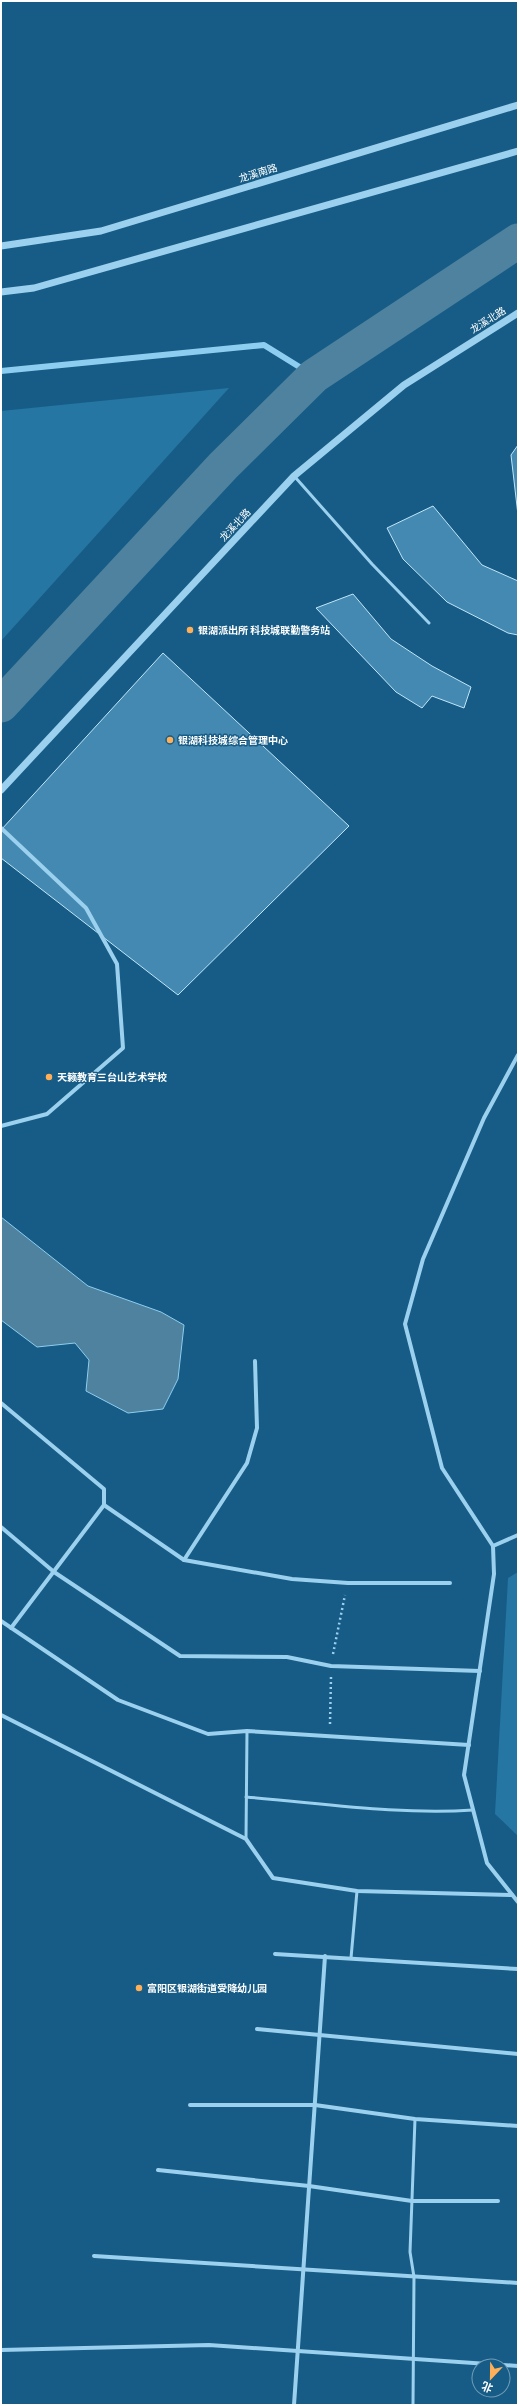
<svg xmlns="http://www.w3.org/2000/svg" width="519" height="2406" viewBox="0 0 519 2406" font-family="'IBM Plex Sans','Noto Sans SC',sans-serif">
	<style>
		.green { fill: #2576a3 }
		.water { fill: #4e829f; stroke: #8dcef0 }
		.lines { fill: none; stroke-linecap: round; stroke-linejoin: round }
		.stream { stroke: #8dcef0; stroke-width: 6 }
		.river { stroke: #4e829f; stroke-width: 35 }
		.building { fill: #4389b1; stroke: #c1e6fa }
		.path { stroke: #9bd0ee; stroke-width: 2.5; stroke-dasharray: 2 3; stroke-linecap: butt }
		.service { stroke: #9bd0ee; stroke-width: 3 }
		.minor { stroke: #9bd0ee; stroke-width: 4 }
		.tertiary { stroke: #9bd0ee; stroke-width: 7 }
		.poi-dot { fill: #ffaf58; stroke: #165c86; stroke-width: 1.5 }
		.labels { text-anchor: middle; dominant-baseline: central; stroke-width: 3; stroke-linejoin: round; paint-order: stroke }
		.street-label { font-size: 10px; fill: #fff; stroke: #165c86 }
		.poi-label { font-size: 10px; font-weight: bold; fill: #fff; stroke: #165c86; text-anchor: start }
	</style>
	<rect width="100%" height="100%" fill="#165c86"/>
	<g class="green">
		<polygon points="229,388 1,641 1,411"/>
		<polygon points="518,1572 518,1836 495,1814 508,1578"/>
	</g>
	<polygon class="water" points="1,1217 88,1286 161,1312 184,1325 178,1379 163,1409 128,1413 86,1391 89,1360 75,1343 37,1347 1,1320"/>
	<g class="lines">
		<polyline class="stream" points="1,371 264,345 314,376"/>
		<polyline class="river" points="1,705 223,466 314,376 518,241"/>
	</g>
	<g class="building">
		<polygon points="518,445 518,515 511,455"/>
		<polygon points="433,506 482,565 518,581 518,635 508,633 447,602 403,559 387,528"/>
		<polygon points="353,594 391,639 432,666 471,687 464,708 432,696 422,708 396,692 316,608"/>
		<polygon points="163,653 349,826 178,995 1,858 1,830"/>
	</g>
	<g class="lines">
		<g class="path">
			<polyline points="333,1654 345,1595"/>
			<polyline points="330,1724 331,1677"/>
		</g>
		<g class="service">
			<polyline points="295,477 372,564 429,623"/>
			<path d="M246 1797C321 1803 398 1815 473 1810"/>
			<polyline points="246,1839 247,1731"/>
			<polyline points="351,1958 357,1891"/>
			<polyline points="413,2405 414,2277 410,2252 415,2119"/>
		</g>
		<g class="minor">
			<polyline points="1,828 86,908 117,964 123,1048 47,1114 1,1126"/>
			<polyline points="518,1055 484,1118 423,1259 405,1324 442,1468 493,1546 494,1574 464,1775 487,1863 518,1902"/>
			<polyline points="1,1403 104,1489 104,1505 184,1560 292,1579 348,1583 450,1583"/>
			<polyline points="1,1527 54,1572 180,1656 287,1657 331,1666 480,1671"/>
			<polyline points="493,1546 518,1535"/>
			<polyline points="184,1560 247,1463 257,1428 255,1361"/>
			<polyline points="1,1621 118,1700 208,1734 247,1731 469,1745"/>
			<polyline points="11,1628 104,1505"/>
			<polyline points="1,1715 246,1839 273,1878 357,1891 512,1895"/>
			<polyline points="275,1954 518,1969"/>
			<polyline points="257,2029 518,2054"/>
			<polyline points="190,2105 315,2105 415,2119 518,2126"/>
			<polyline points="158,2170 309,2186 412,2201 498,2201"/>
			<polyline points="94,2256 518,2283"/>
			<polyline points="1,2350 209,2345 518,2366"/>
			<polyline points="294,2405 325,1956"/>
		</g>
		<g class="tertiary">
			<polyline points="1,246 101,231 518,105"/>
			<polyline points="1,292 34,288 518,151"/>
			<polyline points="1,790 294,476 404,385 518,313"/>
		</g>
	</g>
	<g class="poi-dot">
		<circle cx="190" cy="630" r="4"/>
		<circle cx="170" cy="740" r="4"/>
		<circle cx="49" cy="1077" r="4"/>
		<circle cx="139" cy="1988" r="4"/>
	</g>
	<g class="labels">
		<g class="street-label">
			<text transform="translate(258 173) rotate(-17)">龙溪南路</text>
			<text transform="translate(488 320) rotate(-32)">龙溪北路</text>
			<text transform="translate(235 525) rotate(-47)">龙溪北路</text>
		</g>
		<g class="poi-label">
			<text x="198" y="630">银湖派出所 科技城联勤警务站</text>
			<text x="178" y="740">银湖科技城综合管理中心</text>
			<text x="57" y="1077">天籁教育三台山艺术学校</text>
			<text x="147" y="1988">富阳区银湖街道受降幼儿园</text>
		</g>
	</g>
	<rect width="519" height="2406" fill="none" stroke="#ffffff" stroke-width="4"/>
	<g transform="translate(491 2378) rotate(202)"><circle r="19" fill="#165c86" stroke="#739db6"/>
	<path d="M0-3L7 15L0 10L-7 15Z" fill="#ffaf58"/>
	<text y="-6" font-size="11" font-weight="bold" text-anchor="middle" fill="#ffffff">北</text>
	</g>
</svg>
